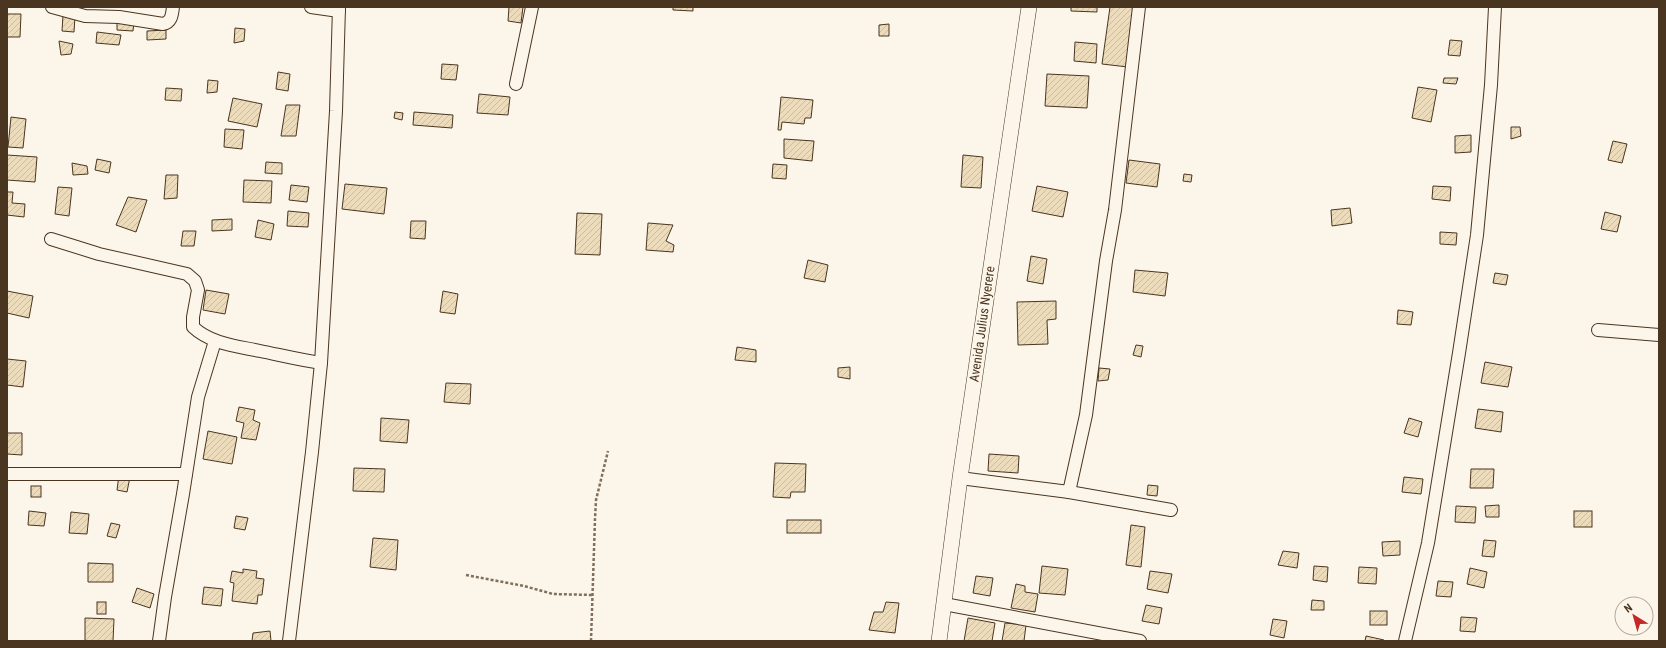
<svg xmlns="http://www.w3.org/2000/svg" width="1666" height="648" viewBox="0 0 1666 648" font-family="'Roboto Condensed',sans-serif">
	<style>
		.building { fill: url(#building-hatch); stroke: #4a3520 }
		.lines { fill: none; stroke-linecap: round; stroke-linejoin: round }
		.minor-casing { stroke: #4a3520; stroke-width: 14 }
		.tertiary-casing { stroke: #4a3520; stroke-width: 16 }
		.path { stroke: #7f6f5c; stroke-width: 2.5; stroke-dasharray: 3 2; stroke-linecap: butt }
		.minor { stroke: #fbf6e9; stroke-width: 12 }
		.tertiary { stroke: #fbf6e9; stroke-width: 15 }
		.labels { text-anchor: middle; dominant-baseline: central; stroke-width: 3; stroke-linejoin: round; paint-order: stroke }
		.street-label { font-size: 13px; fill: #4a3520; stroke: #fbf6e9 }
	</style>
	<defs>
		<pattern id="building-hatch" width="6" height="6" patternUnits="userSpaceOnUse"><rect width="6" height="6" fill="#ecdcbc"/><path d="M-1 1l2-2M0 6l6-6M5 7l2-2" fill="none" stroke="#ccbda1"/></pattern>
	</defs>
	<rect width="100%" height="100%" fill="#fbf6e9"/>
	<g class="building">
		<polygon points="509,7 523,7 521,23 508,21"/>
		<polygon points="673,7 693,7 693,11 673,10"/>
		<polygon points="1071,7 1097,7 1097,12 1071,11"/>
		<polygon points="1110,7 1136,7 1128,67 1102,64"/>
		<polygon points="7,14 21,14 20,37 7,37"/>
		<polygon points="63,15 75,16 74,32 62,31"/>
		<polygon points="117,21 134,22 133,31 117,30"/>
		<polygon points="889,24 889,36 879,36 879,25"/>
		<polygon points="235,28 245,29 244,41 234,43"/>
		<polygon points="166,30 166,39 147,40 147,31"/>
		<polygon points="97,32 121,35 119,45 96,43"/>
		<polygon points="1450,40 1462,41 1460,56 1448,55"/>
		<polygon points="59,41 73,44 71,54 61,55"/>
		<polygon points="1075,42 1097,44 1096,63 1074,61"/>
		<polygon points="442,64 458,65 456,80 441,79"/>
		<polygon points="278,72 290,74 288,91 276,89"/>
		<polygon points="1047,74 1089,76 1087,108 1045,106"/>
		<polygon points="1444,78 1458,78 1456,84 1443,83"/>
		<polygon points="208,80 218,81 217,92 207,93"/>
		<polygon points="1418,87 1437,90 1431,122 1412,118"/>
		<polygon points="166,88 182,89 181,101 165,100"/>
		<polygon points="479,94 510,97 508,115 477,113"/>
		<polygon points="781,97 813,100 811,118 805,118 804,124 782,122 781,130 778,130"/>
		<polygon points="233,98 262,104 257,127 228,121"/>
		<polygon points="286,105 300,105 296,136 281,136"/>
		<polygon points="395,112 403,113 402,120 394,118"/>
		<polygon points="414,112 453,115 452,128 413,125"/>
		<polygon points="11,117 26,119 23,148 8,147"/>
		<polygon points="1511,127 1520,127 1521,136 1511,139"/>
		<polygon points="225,129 244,130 242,149 224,147"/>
		<polygon points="1471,135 1471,152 1455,153 1455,136"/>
		<polygon points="784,139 814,141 812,161 784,158"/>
		<polygon points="1613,141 1627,144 1622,163 1608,160"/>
		<polygon points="7,155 37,157 35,182 7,180"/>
		<polygon points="963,155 983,157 981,188 961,187"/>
		<polygon points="97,159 111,162 109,173 95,170"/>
		<polygon points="1129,160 1160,164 1157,187 1126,183"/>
		<polygon points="266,162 282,163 282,174 265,173"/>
		<polygon points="72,163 87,166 88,174 73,175"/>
		<polygon points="773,164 787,165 786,179 772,178"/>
		<polygon points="1184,174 1192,175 1191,182 1183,181"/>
		<polygon points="166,175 178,175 177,198 164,199"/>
		<polygon points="244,180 272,181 271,203 243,202"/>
		<polygon points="345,184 387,188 384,214 342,209"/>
		<polygon points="291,185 309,187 307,202 289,200"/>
		<polygon points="1037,186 1068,192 1063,217 1032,211"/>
		<polygon points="1433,186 1451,187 1450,201 1432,199"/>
		<polygon points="58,187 72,188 69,216 55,214"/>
		<polygon points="7,192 13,192 12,203 25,204 24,217 7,215"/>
		<polygon points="128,197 147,200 136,232 116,225"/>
		<polygon points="1350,208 1352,223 1332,226 1331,210"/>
		<polygon points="288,211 309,213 308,227 287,226"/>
		<polygon points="1605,212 1621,216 1617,232 1601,229"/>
		<polygon points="577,213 602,214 600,255 575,254"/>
		<polygon points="232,219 232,230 212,231 212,220"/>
		<polygon points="258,220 274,224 271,240 255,237"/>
		<polygon points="411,221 426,221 425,239 410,238"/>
		<polygon points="648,223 673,225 666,241 674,245 673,252 646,250"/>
		<polygon points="183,231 196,231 194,246 181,246"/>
		<polygon points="1440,232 1457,233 1456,245 1440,244"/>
		<polygon points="1031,256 1047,259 1043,284 1027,281"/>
		<polygon points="808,260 828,265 825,282 804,278"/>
		<polygon points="1135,270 1168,273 1165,296 1133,292"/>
		<polygon points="1495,273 1508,275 1506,285 1493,283"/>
		<polygon points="206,290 229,294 225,314 203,310"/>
		<polygon points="7,291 33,296 29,318 7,313"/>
		<polygon points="443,291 458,294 455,314 440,312"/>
		<polygon points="1056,301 1056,319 1047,320 1048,344 1018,345 1017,302"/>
		<polygon points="1398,310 1413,312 1411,325 1397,324"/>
		<polygon points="1136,345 1143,346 1141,357 1133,355"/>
		<polygon points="737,347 756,350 756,362 735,360"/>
		<polygon points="7,359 26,361 23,387 7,385"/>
		<polygon points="1485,362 1512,367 1508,387 1481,383"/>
		<polygon points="850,367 850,379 838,377 838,368"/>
		<polygon points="1099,368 1110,369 1108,380 1098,381"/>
		<polygon points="446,383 471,384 470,404 444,402"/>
		<polygon points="239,407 255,410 253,420 260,423 256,440 241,438 244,423 236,421"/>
		<polygon points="1478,409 1503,412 1501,432 1475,428"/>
		<polygon points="381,418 409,420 407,443 380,441"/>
		<polygon points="1409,418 1422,422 1418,437 1404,433"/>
		<polygon points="208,431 237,437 232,464 203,459"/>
		<polygon points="7,433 22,433 22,455 7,454"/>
		<polygon points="989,454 1019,456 1018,473 988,471"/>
		<polygon points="775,463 806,464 805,492 791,492 790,498 773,497"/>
		<polygon points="354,468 385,469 384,492 353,491"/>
		<polygon points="1471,469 1494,469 1493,488 1470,488"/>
		<polygon points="119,475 130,477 127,492 117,490"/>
		<polygon points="1404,477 1423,479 1421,494 1402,492"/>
		<polygon points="1148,485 1158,486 1157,496 1147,495"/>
		<rect x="31" y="486" width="10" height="11"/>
		<polygon points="1499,505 1499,517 1486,517 1485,506"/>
		<polygon points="1456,506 1476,507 1475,523 1455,522"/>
		<polygon points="29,511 46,513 44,526 28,525"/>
		<rect x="1574" y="511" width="18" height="16"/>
		<polygon points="71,512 89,514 87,534 69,533"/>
		<polygon points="236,516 248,518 245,530 234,528"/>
		<rect x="787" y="520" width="34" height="13"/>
		<polygon points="111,523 120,525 116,538 107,536"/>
		<polygon points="1131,525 1145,527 1141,567 1126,565"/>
		<polygon points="373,538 398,540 396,570 370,567"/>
		<polygon points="1484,540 1496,541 1494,557 1482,556"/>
		<polygon points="1400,541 1400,555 1383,556 1382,542"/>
		<polygon points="1283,551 1299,553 1297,568 1278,565"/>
		<polygon points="88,563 113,564 113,582 88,582"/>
		<polygon points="1042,566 1068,569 1065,595 1039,593"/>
		<polygon points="1314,566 1328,567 1327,582 1313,580"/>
		<polygon points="1359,567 1377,568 1376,584 1358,583"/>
		<polygon points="1470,568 1487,572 1484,588 1467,584"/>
		<polygon points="243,569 257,571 256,578 264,579 262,595 258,595 257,604 232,601 234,583 230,582 232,571 243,573"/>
		<polygon points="1150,571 1172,574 1168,593 1147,589"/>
		<polygon points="976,576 993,578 990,596 973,593"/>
		<polygon points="1438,581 1453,582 1451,597 1436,596"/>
		<polygon points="1016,584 1025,586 1025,592 1038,594 1035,612 1011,608"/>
		<polygon points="204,587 223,589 221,606 202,604"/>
		<polygon points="137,588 154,594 150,608 132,602"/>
		<polygon points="1312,600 1324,601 1324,610 1311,610"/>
		<rect x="97" y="602" width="9" height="12"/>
		<polygon points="886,602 899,603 895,633 869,630 874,612 883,612"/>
		<polygon points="1146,605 1162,608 1159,624 1142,621"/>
		<rect x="1370" y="611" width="17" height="14"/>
		<polygon points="1461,617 1477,618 1475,632 1460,631"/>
		<polygon points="85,618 114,619 113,641 85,641"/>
		<polygon points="968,618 995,623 992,641 964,641"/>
		<polygon points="1273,619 1287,621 1284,638 1270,635"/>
		<polygon points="1005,623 1026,625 1024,641 1002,641"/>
		<polygon points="270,631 271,641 252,641 253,633"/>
		<polygon points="1366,636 1384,640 1384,641 1365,641"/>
	</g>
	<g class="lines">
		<defs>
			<g id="minor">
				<path d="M52 7 85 16 119 17 163 24C172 22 172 14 173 7"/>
				<polyline points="311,7 339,11"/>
				<polyline points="516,84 532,7"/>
				<path d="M51 239 99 254 187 274 195 281 198 290 193 317V327C211 344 237 346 260 351 280 355 300 360 321 363"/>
				<polyline points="1598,330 1659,335"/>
				<polyline points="7,474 186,474"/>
				<polyline points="960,478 1069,492 1086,415 1106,261 1115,210 1139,7"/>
				<polyline points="1069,492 1171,510"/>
				<polyline points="944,604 1140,641"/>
				<polyline points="159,641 165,597 183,494 198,397 215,341"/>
				<polyline points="289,641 312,452 321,363 336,111 339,7"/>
				<polyline points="1405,641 1428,543 1459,353 1477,235 1491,85 1495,7"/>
			</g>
			<polyline id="tertiary" points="939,641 960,478 1029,7"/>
		</defs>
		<use href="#minor" class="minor-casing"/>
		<use href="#tertiary" class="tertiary-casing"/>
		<g class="path">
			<polyline points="466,575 524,586 553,594 593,595"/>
			<polyline points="591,641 595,519 596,500 608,451"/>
		</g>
		<use href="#minor" class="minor"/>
		<use href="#tertiary" class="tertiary"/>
	</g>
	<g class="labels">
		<g class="street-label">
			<text transform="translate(982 324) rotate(-82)">Avenida Julius Nyerere</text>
		</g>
	</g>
	<rect width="1666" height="648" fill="none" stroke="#4a3520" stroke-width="16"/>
	<g transform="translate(1634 616) rotate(323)"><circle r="19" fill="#fbf6e9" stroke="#b4a999"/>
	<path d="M0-3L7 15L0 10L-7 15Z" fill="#c62828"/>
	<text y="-6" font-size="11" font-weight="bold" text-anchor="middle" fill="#4a3520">N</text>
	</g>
</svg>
